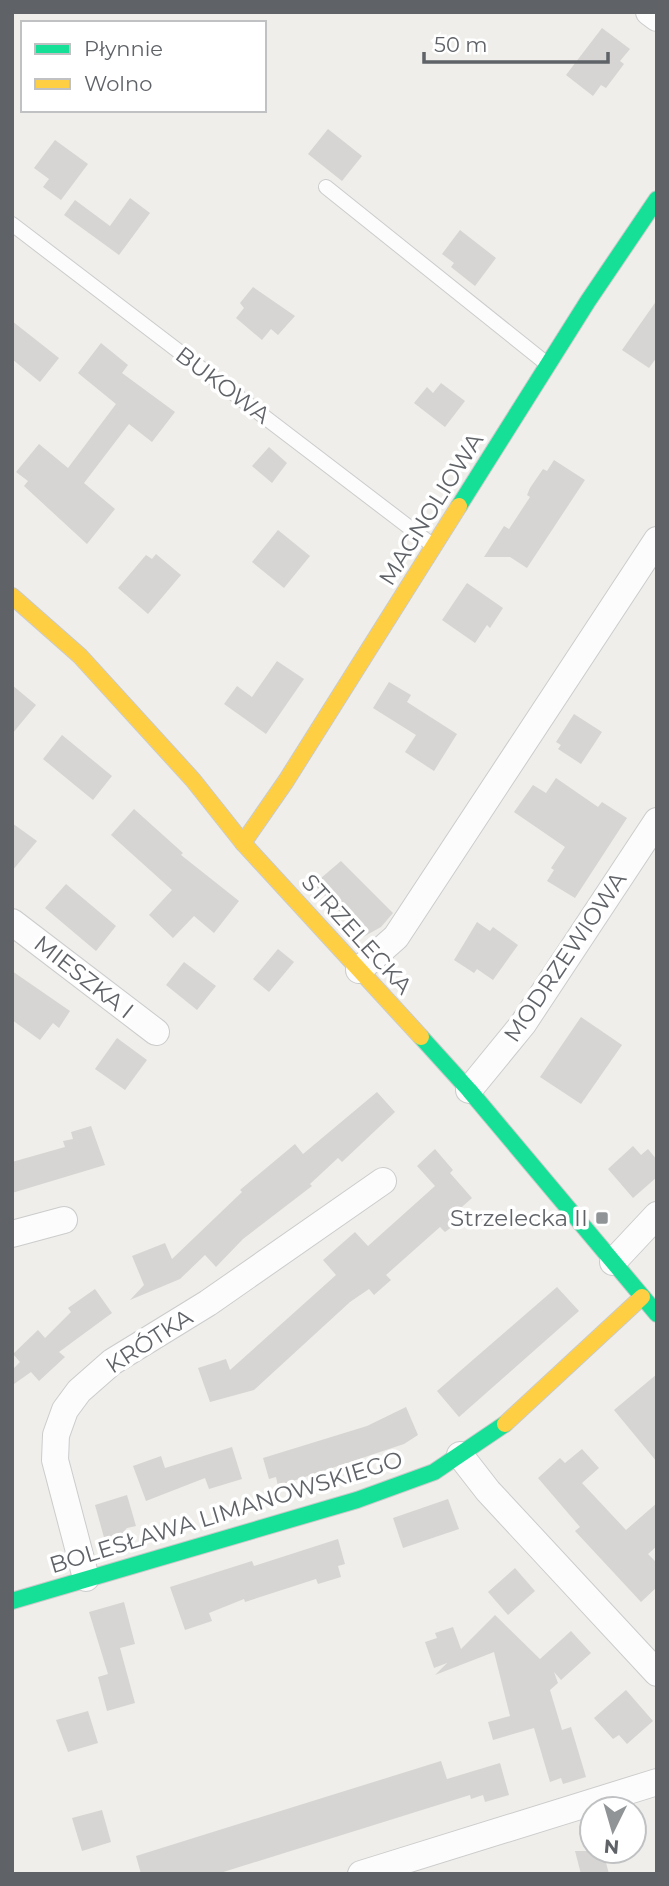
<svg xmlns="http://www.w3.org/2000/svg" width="669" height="1886" viewBox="0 0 669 1886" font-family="Montserrat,sans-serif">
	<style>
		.building { fill: #d6d5d3 }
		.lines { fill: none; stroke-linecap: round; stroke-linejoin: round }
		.lane-casing { stroke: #cbcccc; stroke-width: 16 }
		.street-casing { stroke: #cbcccc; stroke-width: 28 }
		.fast-casing { stroke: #cacacb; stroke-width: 18 }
		.slow-casing { stroke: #cacacb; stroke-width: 18 }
		.lane { stroke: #fdfcfc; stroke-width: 14 }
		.street { stroke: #fdfcfc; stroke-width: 26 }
		.fast { stroke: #16e098; stroke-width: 16 }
		.slow { stroke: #ffcf43; stroke-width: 16 }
		.poi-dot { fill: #919496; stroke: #fff; stroke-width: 2.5 }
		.labels { text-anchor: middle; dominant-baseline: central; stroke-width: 7; stroke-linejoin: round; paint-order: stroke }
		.street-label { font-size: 23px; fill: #5f6368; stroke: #fff }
		.poi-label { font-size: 23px; fill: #5f6368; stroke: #fff; text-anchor: end }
	</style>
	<rect width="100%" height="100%" fill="#efeeea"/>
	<g class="building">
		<polygon points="602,28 630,49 620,61 624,64 606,88 601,85 593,96 566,75"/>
		<polygon points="328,129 362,156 342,181 308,154"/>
		<polygon points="55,140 88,164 61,200 43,187 49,179 34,168"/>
		<polygon points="130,198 150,213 119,255 64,215 75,200 110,226"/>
		<polygon points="460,230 496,258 475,286 451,267 454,263 442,254"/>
		<polygon points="253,287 295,316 278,335 271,329 262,340 236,318 244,308 240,303"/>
		<polygon points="657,300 657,357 649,368 622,350"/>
		<polygon points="12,321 59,358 40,382 12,359"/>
		<polygon points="101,343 128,365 122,373 175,412 152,442 129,424 84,483 115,509 87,544 24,486 28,481 16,472 39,444 68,468 116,404 78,373"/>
		<polygon points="441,383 465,401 445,427 414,403 427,387 433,393"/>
		<polygon points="269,447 287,463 272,483 252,466"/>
		<polygon points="554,460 585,480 527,568 510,557 484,557 504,526 509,529 530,497 527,495 530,488 543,469 547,471"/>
		<polygon points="278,530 310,556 284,588 252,562"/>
		<polygon points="156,554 181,575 148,614 118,588 146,555 152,559"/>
		<polygon points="467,583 503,608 490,628 487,625 475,643 442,620"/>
		<polygon points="277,661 304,679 266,734 224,704 237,686 252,697"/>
		<polygon points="389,682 411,695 407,702 457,734 434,771 405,752 416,735 373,708"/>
		<polygon points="12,685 36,705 12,734"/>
		<polygon points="574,714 602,732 581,764 558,749 561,745 556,742"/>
		<polygon points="62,735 112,776 93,800 43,759"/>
		<polygon points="556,778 598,807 602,802 627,818 575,898 547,881 554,870 551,868 565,847 514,812 533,785 546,793"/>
		<polygon points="134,809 183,853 181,855 239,901 214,933 194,916 173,938 149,915 172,890 111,835"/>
		<polygon points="12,823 37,841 12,871"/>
		<polygon points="341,861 393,913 381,927 363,937 314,884"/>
		<polygon points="66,884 116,926 96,951 45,908"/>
		<polygon points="477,922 490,931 493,927 518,945 493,980 477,969 474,973 454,960"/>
		<polygon points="278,949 294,962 269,992 253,979"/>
		<polygon points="184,962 216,986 197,1010 166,985"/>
		<polygon points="12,971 70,1011 59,1028 53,1023 40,1040 12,1020"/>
		<polygon points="581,1017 622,1045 581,1104 540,1077"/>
		<polygon points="117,1038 147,1060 125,1090 95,1069"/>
		<polygon points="377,1092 395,1112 342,1162 338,1158 310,1184 312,1186 243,1239 216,1267 205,1255 180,1279 130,1300 144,1285 132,1256 165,1243 172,1259 242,1192 240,1190 295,1144 303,1154"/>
		<polygon points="91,1126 105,1165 12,1193 12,1162 65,1147 63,1141 73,1139 71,1132"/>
		<polygon points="633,1146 641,1155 648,1149 657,1160 657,1177 633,1198 608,1169"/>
		<polygon points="435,1149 453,1170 450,1173 472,1198 454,1214 460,1221 445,1232 440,1227 386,1275 391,1280 374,1295 369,1289 350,1302 254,1390 210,1402 198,1368 226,1359 230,1370 336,1275 323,1260 355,1232 368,1246 435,1186 417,1166"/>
		<polygon points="557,1287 579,1311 459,1417 437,1391"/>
		<polygon points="95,1289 112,1313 59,1352 65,1357 39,1381 31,1372 14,1384 12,1370 20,1362 13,1354 38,1330 45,1338 71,1312 68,1308"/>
		<polygon points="657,1374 657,1462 614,1410"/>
		<polygon points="406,1407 418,1435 404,1444 278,1486 276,1477 269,1479 263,1458 367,1426"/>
		<polygon points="232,1447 242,1479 209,1489 205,1478 146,1501 133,1466 161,1456 165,1468"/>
		<polygon points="582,1449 599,1468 582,1483 626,1530 657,1503 657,1546 648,1554 657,1563 657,1587 641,1602 575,1531 580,1527 538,1478 560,1458 565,1463"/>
		<polygon points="127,1495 136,1526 127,1528 118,1538 105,1541 95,1505"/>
		<polygon points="448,1499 459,1529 403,1548 393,1518"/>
		<polygon points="338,1539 345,1564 338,1566 341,1577 318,1584 316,1579 245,1602 244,1599 209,1613 212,1621 185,1630 170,1587 252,1561 254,1566"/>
		<polygon points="515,1568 535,1591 508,1615 488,1592"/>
		<polygon points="124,1602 135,1644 120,1648 135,1703 107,1711 98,1677 108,1674 89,1612"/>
		<polygon points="495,1615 540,1659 571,1631 591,1653 561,1680 554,1672 558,1683 550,1690 562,1730 571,1727 586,1777 563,1784 561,1778 550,1782 534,1728 493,1740 488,1722 510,1716 494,1652 435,1675 447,1663 434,1668 425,1642 437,1638 435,1633 453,1627 461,1649"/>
		<polygon points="626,1690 653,1721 627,1744 619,1735 613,1739 594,1718"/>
		<polygon points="88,1711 98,1743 68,1752 56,1720"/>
		<polygon points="441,1761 447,1779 500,1763 509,1795 485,1802 483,1795 471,1799 470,1795 217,1874 141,1874 136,1856"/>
		<polygon points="102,1810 111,1842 82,1851 72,1818"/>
		<polygon points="575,1851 603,1851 609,1874 581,1874"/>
	</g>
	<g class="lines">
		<defs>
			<g id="lane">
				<polyline points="326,187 547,364"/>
				<polyline points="12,224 431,544"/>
			</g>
			<g id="street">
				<polyline points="649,12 657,18"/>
				<polyline points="12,922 156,1032"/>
				<polyline points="359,970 396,937 657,540"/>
				<polyline points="469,1090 523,1024 657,821"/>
				<polyline points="12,1234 64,1220"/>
				<polyline points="613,1262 657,1215"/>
				<polyline points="460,1455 488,1491 657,1673"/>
				<polyline points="86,1578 55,1460 56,1435 65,1410 79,1391 112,1362 208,1303 383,1181"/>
				<polyline points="361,1874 657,1782"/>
			</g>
			<g id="fast">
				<polyline points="459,506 588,301 657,199"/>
				<polyline points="421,1037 469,1090 657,1314"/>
				<polyline points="12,1601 357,1500 434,1472 505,1424"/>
			</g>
			<g id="slow">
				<polyline points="12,596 80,656 193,780 243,843 421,1037"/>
				<polyline points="243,843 286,781 459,506"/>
				<polyline points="505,1424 642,1297"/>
			</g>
		</defs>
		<use href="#lane" class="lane-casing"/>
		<use href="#street" class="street-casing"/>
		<use href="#fast" class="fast-casing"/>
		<use href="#slow" class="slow-casing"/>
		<use href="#lane" class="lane"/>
		<use href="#street" class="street"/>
		<use href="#fast" class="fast"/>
		<use href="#slow" class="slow"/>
	</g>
	<rect class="poi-dot" x="595" y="1211" width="14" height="14" rx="3.5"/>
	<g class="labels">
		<g class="street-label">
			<text transform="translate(223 385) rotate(37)">BUKOWA</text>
			<text transform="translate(431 509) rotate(-58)">MAGNOLIOWA</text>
			<text transform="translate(357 934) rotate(48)">STRZELECKA</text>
			<text transform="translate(565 957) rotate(-56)">MODRZEWIOWA</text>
			<text transform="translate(84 977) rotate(38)">MIESZKA I</text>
			<text transform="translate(149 1341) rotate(-33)">KRÓTKA</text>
			<text transform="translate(226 1512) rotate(-17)">BOLESŁAWA LIMANOWSKIEGO</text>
		</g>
		<g class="poi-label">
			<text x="588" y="1218">Strzelecka II</text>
		</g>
	</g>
	<rect width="669" height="1886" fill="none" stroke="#5f6368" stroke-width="28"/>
	<rect x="21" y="21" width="245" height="91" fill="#ffffff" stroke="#bfc1c3" stroke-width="2"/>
	<rect x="35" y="44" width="35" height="10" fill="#16e098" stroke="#bfc1c3" stroke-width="2"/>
	<text x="84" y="56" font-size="21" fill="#5f6368">Płynnie</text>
	<rect x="35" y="79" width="35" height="10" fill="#ffcf43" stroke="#bfc1c3" stroke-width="2"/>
	<text x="84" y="91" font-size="21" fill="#5f6368">Wolno</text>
	<g transform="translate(613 1830) rotate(185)"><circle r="33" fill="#ffffff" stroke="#bfc1c3" stroke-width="2"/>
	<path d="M0-5L12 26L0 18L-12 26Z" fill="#919496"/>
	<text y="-10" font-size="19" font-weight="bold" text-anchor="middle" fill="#5f6368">N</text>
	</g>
	<path d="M424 52v10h184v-10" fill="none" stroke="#5f6368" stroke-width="3.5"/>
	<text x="434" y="52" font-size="21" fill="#5f6368" stroke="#ffffff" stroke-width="5" paint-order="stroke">50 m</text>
</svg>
